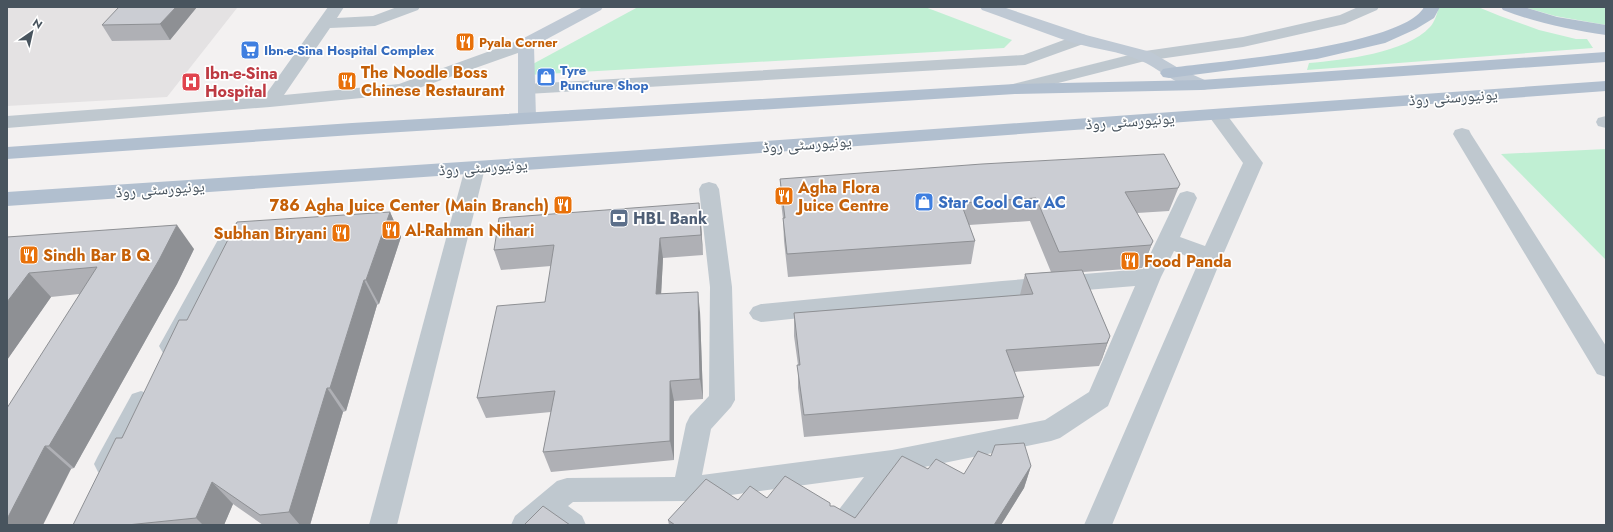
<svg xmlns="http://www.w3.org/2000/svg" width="1613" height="532" viewBox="0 0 1613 532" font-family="Jost,'Noto Naskh Arabic',sans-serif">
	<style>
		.education { fill: #e4e2e3 }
		.green { fill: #c0efd3 }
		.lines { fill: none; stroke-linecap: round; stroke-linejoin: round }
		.street { fill: #bfc8cf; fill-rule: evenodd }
		.secondary { fill: #bfc9d4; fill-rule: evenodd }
		.primary { fill: #b1bfcf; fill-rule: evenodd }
		.wall { fill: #afb0b5 }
		.shaded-wall { fill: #8e9094 }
		.building { fill: #cbcdd3; stroke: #8e9094 }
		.labels { text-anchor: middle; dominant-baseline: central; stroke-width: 3.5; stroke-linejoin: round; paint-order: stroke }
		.far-food-label { font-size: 13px; font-weight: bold; fill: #c56008; stroke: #fff; text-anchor: start }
		.far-shop-label { font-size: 13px; font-weight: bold; fill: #366cbe; stroke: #fff; text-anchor: start }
		.food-label { font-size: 16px; font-weight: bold; fill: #c56008; stroke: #fff; text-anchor: start }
		.health-label { font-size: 16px; font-weight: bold; fill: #be3a42; stroke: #fff; text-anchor: start }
		.street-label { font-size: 16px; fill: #48545e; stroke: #fff }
		.shop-label { font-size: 16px; font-weight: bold; fill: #366cbe; stroke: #fff; text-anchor: start }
		.service-label { font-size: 16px; font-weight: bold; fill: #4e5e75; stroke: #fff; text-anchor: start }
	</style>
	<rect width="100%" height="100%" fill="#f3f1f1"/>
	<polygon class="education" points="7,7 250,7 237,8 167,97 7,106"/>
	<g class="green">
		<polygon points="638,7 925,7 1012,40 1004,48 528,75 531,65"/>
		<path d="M1439 7H1478L1500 16 1539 30 1576 39H1587L1593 48 1307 70 1309 63C1343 60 1406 53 1430 27 1435 22 1437 13 1439 7Z"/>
		<polygon points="1524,7 1606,7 1606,25 1555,16"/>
		<polygon points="1606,149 1606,260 1501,154"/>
	</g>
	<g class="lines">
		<g class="street">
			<polygon points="328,7 344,7 337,18 373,16 397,7 420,7 418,10 375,26 330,28 284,95 399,84 520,40 526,39 532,40 534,44 532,48 402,94 270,107 7,128 7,116 264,97"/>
			<polygon points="1358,7 1379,7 1377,10 1345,24 1243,47 1145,61 1015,94 1009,93 1006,89 1009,85 1145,51 1243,37 1340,15"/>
			<polygon points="1080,34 1086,35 1088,39 1086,43 1025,65 527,94 521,93 518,89 521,85 527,84 1023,55"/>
			<polygon points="1217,109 1224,111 1263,163 1222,257 1112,525 1084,525 1199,261 1174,251 1161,277 1108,406 1060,438 1051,441 900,472 861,525 830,525 834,516 864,477 686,501 573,502 568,506 582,516 586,525 550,525 548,523 546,525 511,525 515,516 557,481 567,478 675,477 686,424 690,416 709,396 710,287 699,189 702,184 709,182 716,184 719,189 732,287 735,400 731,407 711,429 702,475 892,450 1045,420 1089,392 1135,286 1002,297 761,322 753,319 749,313 753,307 761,304 1002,281 1143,269 1177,198 1180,193 1187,191 1194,193 1197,198 1180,237 1205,246 1243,163 1208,115 1210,111"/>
			<polygon points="1606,116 1606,128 1598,126 1596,122 1598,118"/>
			<polygon points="1462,128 1469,130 1471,134 1606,346 1606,377 1597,374 1453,134 1455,130"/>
			<polygon points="475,162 482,164 485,168 397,525 369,525 465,168 468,164"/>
			<polygon points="227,235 235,238 238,243 179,353 171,355 163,353 159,346 163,339 219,238"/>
			<polygon points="141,391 150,394 154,401 116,472 107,476 98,472 94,464 98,456 132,394"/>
		</g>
		<g class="secondary">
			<polygon points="583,7 603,7 601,10 534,46 536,118 534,122 527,124 520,122 518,118 518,44 520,40"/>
			<path d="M980 7H1003L1086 35 1151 52 1180 69 1207 81 1210 85 1207 89C1186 94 1158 67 1139 60 1119 51 1095 49 1074 43 1043 33 1013 21 982 10Z"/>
		</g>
		<g class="primary">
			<path d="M1424 7H1440L1434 18 1416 29 1385 43 1317 59 1169 78 1163 77 1160 73 1163 69 1169 68C1215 62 1404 46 1424 7Z"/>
			<path d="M1501 7H1524L1557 17 1606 25V35C1571 30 1537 23 1503 10Z"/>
			<polygon points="1606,52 1606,62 1201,90 1015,94 352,135 7,159 7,147 352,123 1015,84 1201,80"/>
			<polygon points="1606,81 1606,91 626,163 7,206 7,192 626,151"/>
		</g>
	</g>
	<g class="wall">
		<polygon points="197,7 170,40 112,41 102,25"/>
		<polygon points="780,179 1180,184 1169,211 1137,213 1153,241 1142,268 1083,272 1110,336 1099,366 1014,372 1024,397 1018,419 804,437 798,388 798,365 794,336 794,313 1020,295 1025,274 1051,272 1030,221 969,225 975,241 971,264 788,277 784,241 783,219 781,202"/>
		<polygon points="390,212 401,237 379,304 377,305 346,411 343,412 310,525 263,525 233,504 224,525 73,525 187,320"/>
		<polygon points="701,223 703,255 663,258 661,294 700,312 703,399 674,401 674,460 551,472 543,452 551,412 486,418 477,398 545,302 551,266 501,270 494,250"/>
		<polygon points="7,237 194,249 177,284 74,468 71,469 7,525 79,294 51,297 7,360"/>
		<polygon points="991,456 1031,466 1024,488 1001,525 669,525 668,520 738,500 767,498 830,506 855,518 928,469 964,474"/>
	</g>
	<g class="shaded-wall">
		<polygon points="176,7 197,7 170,40 160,24"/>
		<polygon points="699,203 701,223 703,255 701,235"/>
		<polygon points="390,212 401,237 379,304 366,280"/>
		<polygon points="177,225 194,249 177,284 74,468 49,446"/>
		<polygon points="660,238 663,258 660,315 656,294"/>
		<polygon points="1153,241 1144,264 1142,268 1151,245"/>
		<polygon points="29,273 51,297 7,360 7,302"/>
		<polygon points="364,280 377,305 346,411 330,388"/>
		<polygon points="698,292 700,312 703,399 700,379"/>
		<polygon points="1110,336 1102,359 1099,366 1107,343"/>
		<polygon points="670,381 674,401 674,460 670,441"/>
		<polygon points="327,388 343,412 310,525 300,525 289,512"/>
		<polygon points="45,446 71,469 43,525 7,525 7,519"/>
		<polygon points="1031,466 1024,488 1001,525 994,525"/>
		<polygon points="212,482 233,504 224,525 203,525 196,518"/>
	</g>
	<g class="building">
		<polygon points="119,7 176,7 160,24 102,25"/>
		<polygon points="1164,154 1180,184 1178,188 1125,192 1153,241 1151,245 1059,252 1036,198 961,203 975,241 787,254 783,218 785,218 780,179 982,164"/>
		<polygon points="699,203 701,235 660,238 656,294 698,292 700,379 670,381 670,441 543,452 555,391 477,398 497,306 545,302 554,245 494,250 499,218"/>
		<polygon points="390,212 366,280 364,280 330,388 327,388 289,512 260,515 212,482 196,518 127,525 73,525 116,438 122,438 179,320 187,320 237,222"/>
		<polygon points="177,225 159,260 49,446 45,446 7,519 7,408 97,267 29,273 7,302 7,237"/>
		<polygon points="1082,270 1110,336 1107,343 1006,350 1024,397 804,415 797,365 800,365 794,313 1033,294 1025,274"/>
		<polygon points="1024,443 1031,466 994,525 675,525 668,520 706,479 738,500 750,486 767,498 785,476 830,503 830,506 834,506 855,518 902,456 928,469 936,459 964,474 978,451 991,456 995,445"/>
		<polygon points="543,506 570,525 524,525"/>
	</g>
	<defs>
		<symbol id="restaurant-square" viewBox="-11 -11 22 22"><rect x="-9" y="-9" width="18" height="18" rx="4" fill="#e8710a" stroke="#fff"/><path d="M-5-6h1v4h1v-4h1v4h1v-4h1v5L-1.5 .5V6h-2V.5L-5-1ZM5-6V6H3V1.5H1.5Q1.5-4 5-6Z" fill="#fff"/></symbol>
		<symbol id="supermarket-square" viewBox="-11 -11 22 22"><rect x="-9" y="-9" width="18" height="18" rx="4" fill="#3f7fe0" stroke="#fff"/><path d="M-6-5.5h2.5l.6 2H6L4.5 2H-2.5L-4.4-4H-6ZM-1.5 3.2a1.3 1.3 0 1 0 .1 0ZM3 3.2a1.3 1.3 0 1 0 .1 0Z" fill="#fff"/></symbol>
		<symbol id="shop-square" viewBox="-11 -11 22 22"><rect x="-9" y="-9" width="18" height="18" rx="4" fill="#3f7fe0" stroke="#fff"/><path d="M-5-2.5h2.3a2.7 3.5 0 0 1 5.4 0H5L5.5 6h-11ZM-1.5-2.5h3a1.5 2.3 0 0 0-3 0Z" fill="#fff"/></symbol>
		<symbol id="hospital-square" viewBox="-11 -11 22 22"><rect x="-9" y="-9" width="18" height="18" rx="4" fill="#e0444e" stroke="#fff"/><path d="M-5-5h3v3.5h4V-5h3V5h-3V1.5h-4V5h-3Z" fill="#fff"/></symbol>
		<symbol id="bank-square" viewBox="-11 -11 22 22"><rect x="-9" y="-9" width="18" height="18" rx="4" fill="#5c6f8a" stroke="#fff"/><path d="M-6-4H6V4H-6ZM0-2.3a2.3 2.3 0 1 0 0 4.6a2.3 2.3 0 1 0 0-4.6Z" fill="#fff"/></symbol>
	</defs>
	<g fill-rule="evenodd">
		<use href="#restaurant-square" x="454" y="31" width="22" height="22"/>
		<use href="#supermarket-square" x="239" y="39" width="22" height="22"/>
		<use href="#shop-square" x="535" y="66" width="22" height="22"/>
		<use href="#restaurant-square" x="336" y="70" width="22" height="22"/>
		<use href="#hospital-square" x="180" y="71" width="22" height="22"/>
		<use href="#restaurant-square" x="773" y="185" width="22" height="22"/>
		<use href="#shop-square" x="913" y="191" width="22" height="22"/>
		<use href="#restaurant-square" x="552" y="194" width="22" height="22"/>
		<use href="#bank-square" x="608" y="207" width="22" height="22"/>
		<use href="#restaurant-square" x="380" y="219" width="22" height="22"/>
		<use href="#restaurant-square" x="330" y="222" width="22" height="22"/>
		<use href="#restaurant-square" x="18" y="244" width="22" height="22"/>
		<use href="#restaurant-square" x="1119" y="250" width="22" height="22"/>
	</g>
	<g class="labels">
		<g class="far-food-label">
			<text x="479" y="42">Pyala Corner</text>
		</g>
		<g class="far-shop-label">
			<text x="264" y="50">Ibn-e-Sina Hospital Complex</text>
			<text x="560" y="70">Tyre<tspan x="560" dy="15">Puncture Shop</tspan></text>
		</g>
		<g class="food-label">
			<text x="361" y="72">The Noodle Boss<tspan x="361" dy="18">Chinese Restaurant</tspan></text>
			<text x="798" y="187">Agha Flora<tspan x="798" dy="18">Juice Centre</tspan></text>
			<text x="549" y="205" text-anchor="end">786 Agha Juice Center (Main Branch)</text>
			<text x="405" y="230">Al-Rahman Nihari</text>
			<text x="327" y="233" text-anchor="end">Subhan Biryani</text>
			<text x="43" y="255">Sindh Bar B Q</text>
			<text x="1144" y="261">Food Panda</text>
		</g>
		<g class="health-label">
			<text x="205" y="73">Ibn-e-Sina<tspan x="205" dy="18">Hospital</tspan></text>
		</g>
		<g class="street-label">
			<text transform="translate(1453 97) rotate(-4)">یونیورسٹی روڈ</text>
			<text transform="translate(1130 121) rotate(-4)">یونیورسٹی روڈ</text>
			<text transform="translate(807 144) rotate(-4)">یونیورسٹی روڈ</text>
			<text transform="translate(483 167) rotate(-4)">یونیورسٹی روڈ</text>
			<text transform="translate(160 189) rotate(-4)">یونیورسٹی روڈ</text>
		</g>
		<g class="shop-label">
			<text x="938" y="202">Star Cool Car AC</text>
		</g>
		<g class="service-label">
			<text x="633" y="218">HBL Bank</text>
		</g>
	</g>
	<rect width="1613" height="532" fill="none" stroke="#48545e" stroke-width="16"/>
	<g transform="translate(32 32) rotate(34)" stroke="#ffffff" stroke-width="3" paint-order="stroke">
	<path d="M0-3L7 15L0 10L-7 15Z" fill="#48545e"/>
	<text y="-6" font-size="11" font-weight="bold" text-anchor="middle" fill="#48545e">N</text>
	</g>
</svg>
